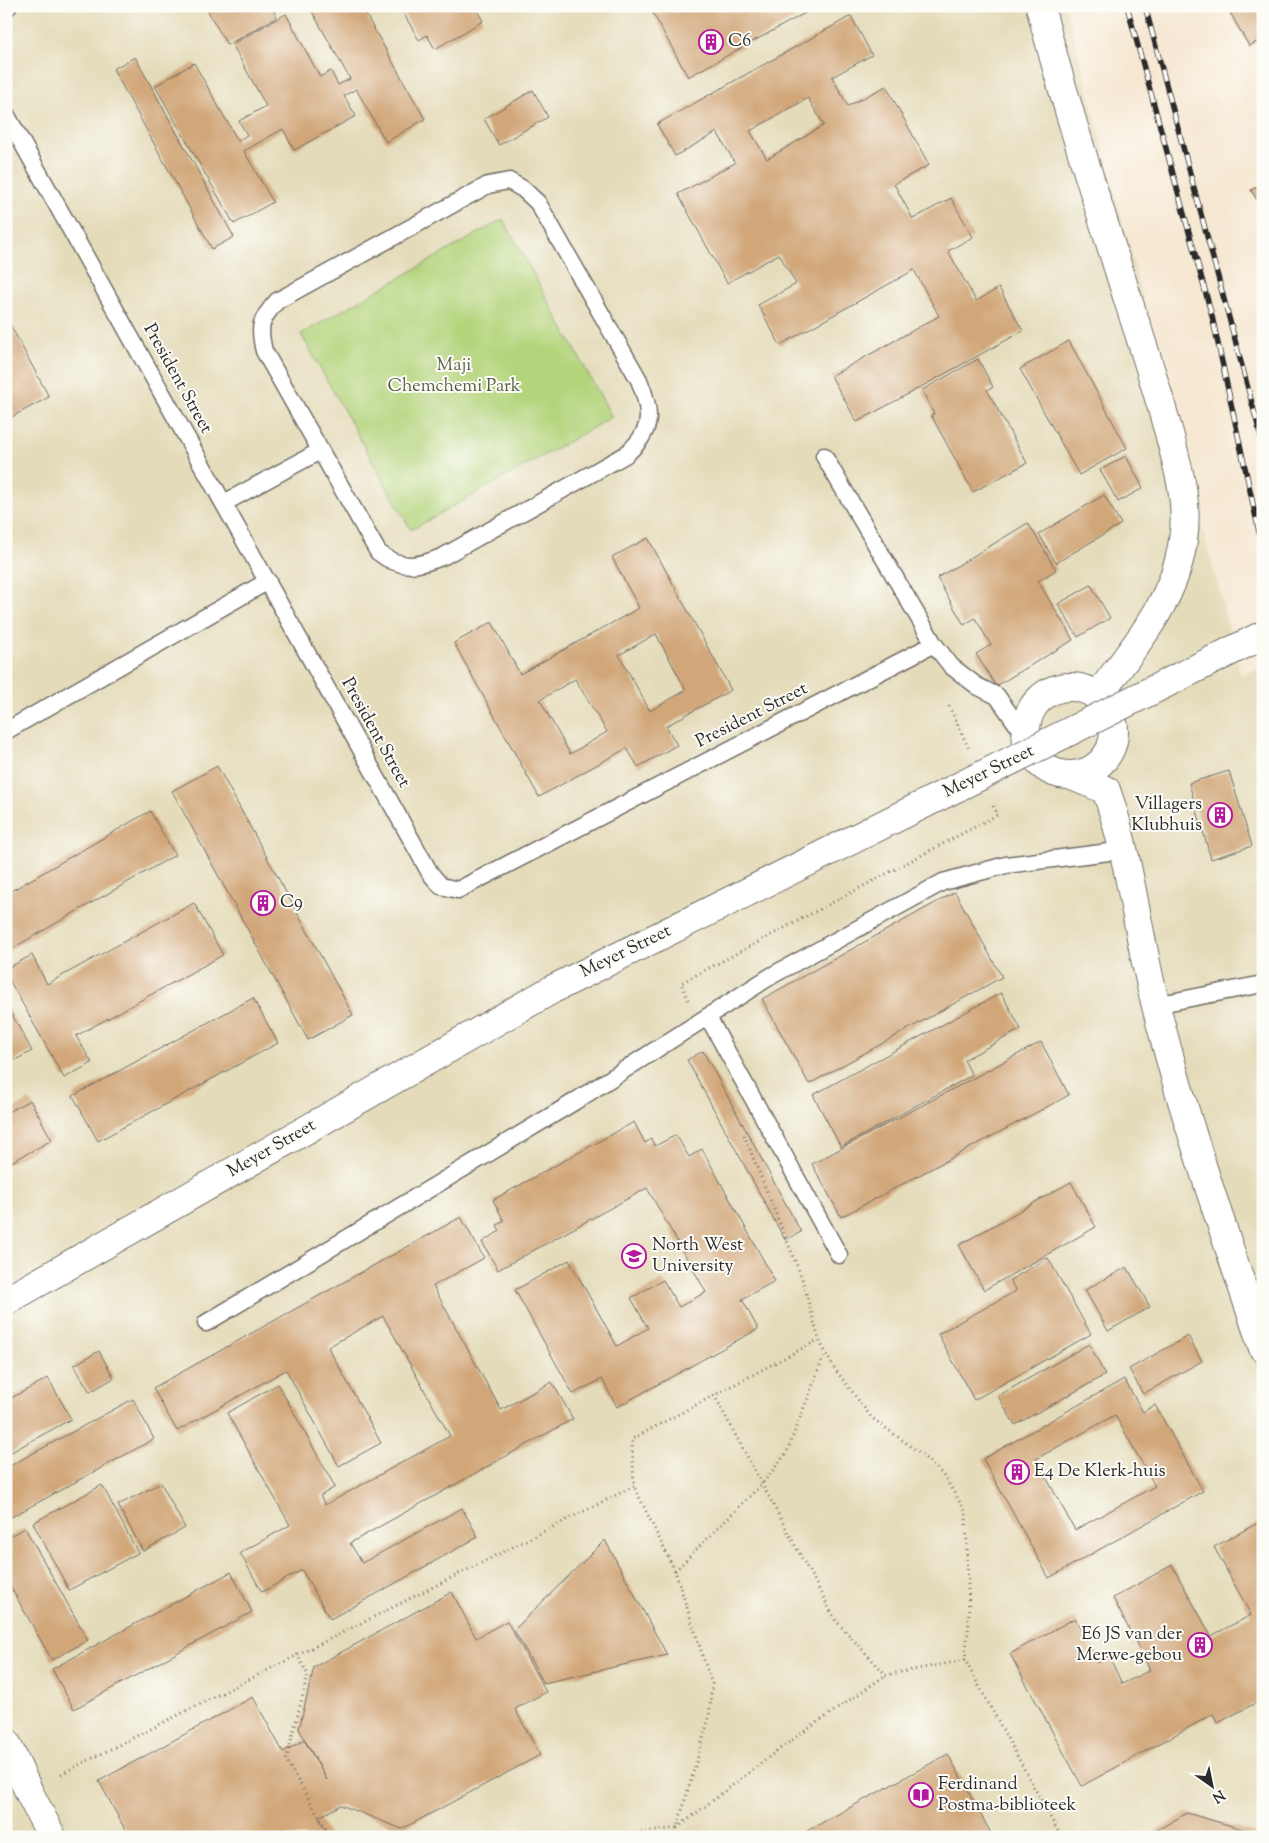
<svg xmlns="http://www.w3.org/2000/svg" width="1269" height="1843" viewBox="0 0 1269 1843" font-family="'Sorts Mill Goudy',serif">
	<style>
		.built { fill: #e4dbba }
		.green { fill: #b4d47c; stroke: #708054 }
		.building { fill: #d1a77a; fill-rule: evenodd }
		.lines { fill: none; stroke-linecap: round; stroke-linejoin: round }
		.lane-casing { stroke: #726d66; stroke-width: 19 }
		.street-casing { stroke: #726d66; stroke-width: 30 }
		.secondary-casing { stroke: #726d66; stroke-width: 30 }
		.path { stroke: #726d66; stroke-width: 3; stroke-dasharray: 1 4; stroke-linecap: butt }
		.lane { stroke: #fff; stroke-width: 16 }
		.street { stroke: #fff; stroke-width: 28 }
		.secondary { stroke: #fff; stroke-width: 28 }
		.rail-casing { stroke: #2b2b2b; stroke-width: 5.5 }
		.rail { stroke: #fdfcf7; stroke-width: 4; stroke-dasharray: 11; stroke-linecap: butt }
		.secondary-bridge-casing { stroke: #726d66; stroke-width: 30; stroke-linecap: butt }
		.secondary-bridge { stroke: #fff; stroke-width: 28 }
		.labels { text-anchor: middle; dominant-baseline: central; stroke-width: 4; stroke-linejoin: round; paint-order: stroke }
		.poi-label { font-size: 18px; fill: #2b2b2b; stroke: #fdfcf7; text-anchor: start }
		.park-label { font-size: 18px; fill: #545e43; stroke: #fdfcf7 }
		.street-label { font-size: 18px; fill: #2b2b2b; stroke: #fdfcf7 }
	</style>
	<rect width="100%" height="100%" fill="#fdfcf7"/>
	<filter id="ink" filterUnits="userSpaceOnUse"><feTurbulence type="fractalNoise" baseFrequency=".02" numOctaves="2"/><feDisplacementMap in="SourceGraphic" scale="10" xChannelSelector="R" yChannelSelector="G"/><feConvolveMatrix kernelMatrix="1 2 1 2 8 2 1 2 1" color-interpolation-filters="sRGB"/></filter>
	<filter id="wash" filterUnits="userSpaceOnUse"><feTurbulence type="fractalNoise" baseFrequency=".0096" numOctaves="4" result="noise"/><feDisplacementMap in="SourceGraphic" scale="20" xChannelSelector="R" yChannelSelector="G"/><feGaussianBlur stdDeviation="1.12" result="paint"/><feColorMatrix in="noise" values="0 0 0 0 0 0 0 0 0 0 0 0 0 0 0 0 0 1.4 0 .05"/><feComposite in="paint" operator="in"/></filter>
	<g filter="url(#wash)">
		<rect width="100%" height="100%" fill="#f6e8d3"/>
		<polygon class="built" points="6,6 1066,6 1241,675 1263,666 1263,1837 6,1837"/>
		<polygon class="green" points="503,219 612,417 411,530 301,334"/>
		<g id="blocks">
			<g class="building">
				<polygon points="205,6 271,6 277,17 227,45"/>
				<polygon points="309,6 361,6 425,119 386,142 356,89 344,96 356,116 294,150 283,129 244,151 273,202 234,224 155,86 194,63 238,141 247,135 239,121 266,106 232,44 286,14 320,77 331,71 338,85 350,79"/>
				<polygon points="407,6 475,6 483,21 435,49 427,35 419,40 401,9"/>
				<polygon points="649,6 818,6 688,77"/>
				<polygon points="1233,6 1263,6 1263,39 1249,46 1228,9"/>
				<path d="M851 16 872 55 832 77 848 106 886 86 929 165 894 184 913 219 951 198 973 237 948 251 976 301 999 288 1023 331 857 422 831 376 939 316 914 270 780 345 758 305 796 284 779 254 727 283 678 194 735 163 717 132 675 156 657 124ZM808 98 824 125 767 159 750 131Z"/>
				<polygon points="135,57 234,237 212,249 113,69"/>
				<polygon points="533,90 548,117 499,145 484,119"/>
				<polygon points="1263,184 1263,210 1251,190"/>
				<polygon points="6,317 49,397 6,420"/>
				<polygon points="1069,341 1127,448 1079,475 1020,369"/>
				<polygon points="978,359 993,387 987,390 1027,463 973,492 931,415 934,414 922,390"/>
				<polygon points="1126,456 1143,488 1118,502 1100,470"/>
				<polygon points="1104,495 1121,524 1056,563 1039,534"/>
				<polygon points="1028,523 1056,570 1038,581 1073,640 996,686 976,654 991,645 975,618 964,625 937,578"/>
				<path d="M648 538 731 690 666 726 677 745 638 767 627 748 539 797 454 643 492 622 520 674 639 608 612 557ZM656 634 686 690 650 711 619 655ZM575 679 607 732 570 754 540 700Z"/>
				<polygon points="1091,585 1110,618 1078,637 1058,604"/>
				<polygon points="217,766 353,1015 308,1040 172,791"/>
				<polygon points="1229,771 1252,846 1211,859 1189,783"/>
				<polygon points="150,811 175,855 6,952 6,894"/>
				<polygon points="955,892 1002,977 809,1084 762,999"/>
				<polygon points="194,903 223,955 76,1036 92,1063 64,1078 6,974 6,969 32,955 47,984"/>
				<polygon points="1001,993 1021,1029 964,1060 972,1075 841,1147 813,1095"/>
				<polygon points="253,998 278,1043 98,1141 73,1096"/>
				<polygon points="6,1004 32,1051 6,1065"/>
				<polygon points="1041,1042 1069,1095 841,1217 812,1164"/>
				<polygon points="703,1051 801,1232 785,1240 687,1060"/>
				<polygon points="30,1100 52,1140 6,1165 6,1113"/>
				<polygon points="634,1122 645,1143 651,1139 655,1146 676,1135 689,1157 702,1149 775,1281 742,1299 758,1329 617,1407 602,1379 573,1394 515,1290 569,1260 617,1346 648,1328 631,1298 663,1280 679,1307 706,1292 647,1188 498,1270 482,1242 500,1231 497,1225 504,1221 493,1200"/>
				<polygon points="1071,1182 1096,1227 984,1290 959,1245"/>
				<polygon points="461,1217 484,1258 433,1286 501,1410 552,1382 573,1419 350,1543 362,1563 462,1508 478,1537 378,1593 330,1619 302,1570 262,1592 240,1553 290,1525 227,1413 278,1384 335,1487 320,1496 325,1505 450,1436 383,1316 328,1347 381,1443 339,1466 286,1370 177,1431 153,1388"/>
				<polygon points="1048,1258 1091,1334 974,1400 938,1334 1016,1291 1010,1280"/>
				<polygon points="1127,1267 1150,1307 1108,1331 1085,1290"/>
				<polygon points="1188,1336 1202,1361 1143,1394 1129,1369"/>
				<polygon points="1089,1344 1105,1375 1015,1425 998,1396"/>
				<polygon points="99,1351 114,1378 90,1392 74,1365"/>
				<polygon points="48,1378 71,1419 6,1455 6,1401"/>
				<path d="M1124 1379 1143 1412 1155 1405 1203 1491 1049 1578 983 1459ZM1115 1415 1155 1486 1075 1530 1036 1459Z"/>
				<polygon points="133,1399 154,1439 6,1520 6,1468"/>
				<polygon points="161,1483 185,1528 143,1551 118,1505"/>
				<polygon points="102,1485 138,1553 69,1590 33,1523"/>
				<polygon points="1263,1520 1263,1699 1218,1723 1213,1714 1082,1786 1010,1654 1075,1618 1098,1663 1109,1656 1122,1684 1150,1670 1113,1598 1172,1565 1211,1636 1251,1615 1214,1547"/>
				<polygon points="25,1528 88,1640 52,1660 6,1579 6,1538"/>
				<polygon points="605,1540 667,1655 544,1683 514,1630"/>
				<polygon points="231,1572 252,1612 74,1709 52,1669"/>
				<polygon points="452,1592 476,1638 507,1621 546,1692 515,1709 540,1755 402,1829 341,1805 319,1817 329,1837 129,1837 99,1781 253,1697 283,1752 304,1740 327,1780 299,1729 314,1667"/>
				<polygon points="948,1754 993,1837 796,1837"/>
				<polygon points="1187,1813 1263,1835 1263,1837 1145,1837"/>
			</g>
		</g>
	</g>
	<g filter="url(#ink)">
		<use href="#blocks" fill-opacity="0" stroke="#726d66" stroke-width="1"/>
		<g class="lines">
			<defs>
				<g id="lane">
					<polyline points="6,8 9,6"/>
					<polyline points="6,114 430,873 441,886 458,890 934,644"/>
					<path d="M509 181 523 189 538 203 639 380C652 412 654 431 625 455L444 556C418 567 400 570 378 552L264 351C258 326 260 320 277 301L488 185Z"/>
					<polyline points="824,456 934,644 951,666 977,686 997,696 1025,736"/>
					<polyline points="224,503 320,451"/>
					<polyline points="6,731 268,581"/>
					<polyline points="1155,1005 1263,984"/>
					<polyline points="708,1017 839,1255"/>
					<polyline points="206,1323 574,1102 771,976 943,882 1006,865 1125,850"/>
				</g>
				<g id="street">
					<path d="M1040 6C1066 108 1099 207 1130 306 1144 348 1157 390 1169 433 1178 468 1189 503 1183 540 1175 602 1133 648 1097 697"/>
					<circle cx="1070" cy="731" r="44"/>
					<path d="M1072 776 1106 790C1131 860 1137 934 1156 1006 1185 1122 1225 1235 1263 1348"/>
					<polyline points="6,1742 30,1794 52,1837"/>
				</g>
				<polyline id="secondary" points="6,1301 553,989"/>
			</defs>
			<use href="#lane" class="lane-casing"/>
			<use href="#street" class="street-casing"/>
			<use href="#secondary" class="secondary-casing"/>
			<g class="path">
				<polyline points="949,706 969,749"/>
				<polyline points="688,1000 681,983 997,815 992,803"/>
				<polyline points="744,1135 802,1278 819,1340 834,1368 872,1418 920,1453 943,1475 966,1512 969,1622 965,1660 1061,1837"/>
				<polyline points="714,1395 836,1621 886,1675 965,1660"/>
				<polyline points="675,1571 763,1483 787,1452 825,1353"/>
				<polyline points="297,1654 308,1675 286,1760 331,1837"/>
				<polyline points="61,1774 634,1486 632,1439 818,1340"/>
				<polyline points="677,1828 782,1747 886,1675"/>
				<polyline points="627,1837 630,1834 677,1828 709,1718 712,1684 675,1571 634,1486"/>
			</g>
			<use href="#lane" class="lane"/>
			<use href="#street" class="street"/>
			<use href="#secondary" class="secondary"/>
			<defs>
				<g id="rail">
					<polyline points="1127,6 1212,316 1263,550"/>
					<polyline points="1145,6 1263,444"/>
				</g>
			</defs>
			<use href="#rail" class="rail-casing"/>
			<use href="#rail" class="rail"/>
			<defs>
				<polyline id="secondary-bridge" points="553,989 1263,635"/>
			</defs>
			<use href="#secondary-bridge" class="secondary-bridge-casing"/>
			<use href="#secondary-bridge" class="secondary-bridge"/>
		</g>
	</g>
	<defs>
		<symbol id="building-ring" viewBox="-11 -11 22 22"><circle r="9.5" fill="#fdfcf7" stroke="#b5179e" stroke-width="1.5"/><path d="M-4-6H4V6H1V3H-1V6H-4ZM-2.5-4.3h1.7v1.8h-1.7ZM.8-4.3h1.7v1.8H.8ZM-2.5-1h1.7V.8h-1.7ZM.8-1h1.7V.8H.8Z" fill="#b5179e"/></symbol>
		<symbol id="university-ring" viewBox="-11 -11 22 22"><circle r="9.5" fill="#fdfcf7" stroke="#b5179e" stroke-width="1.5"/><path d="M0-5L7-2L0 1L-7-2ZM-4 1L0 2.5L4 1V4Q0 6-4 4Z" fill="#b5179e"/></symbol>
		<symbol id="library-ring" viewBox="-11 -11 22 22"><circle r="9.5" fill="#fdfcf7" stroke="#b5179e" stroke-width="1.5"/><path d="M-6-4Q-3-5.5-.7-3.5V5Q-3 3-6 4ZM6-4Q3-5.5 .7-3.5V5Q3 3 6 4Z" fill="#b5179e"/></symbol>
	</defs>
	<g fill-rule="evenodd">
		<use href="#building-ring" x="697" y="28" width="28" height="28"/>
		<use href="#building-ring" x="1206" y="801" width="28" height="28"/>
		<use href="#building-ring" x="249" y="889" width="28" height="28"/>
		<use href="#university-ring" x="620" y="1242" width="28" height="28"/>
		<use href="#building-ring" x="1003" y="1458" width="28" height="28"/>
		<use href="#building-ring" x="1186" y="1631" width="28" height="28"/>
		<use href="#library-ring" x="907" y="1781" width="28" height="28"/>
	</g>
	<g class="labels">
		<g class="poi-label">
			<text x="728" y="42">C6</text>
			<text x="1202" y="805" text-anchor="end">Villagers<tspan x="1202" dy="21">Klubhuis</tspan></text>
			<text x="280" y="903">C9</text>
			<text x="652" y="1246">North West<tspan x="652" dy="21">University</tspan></text>
			<text x="1034" y="1472">E4 De Klerk-huis</text>
			<text x="1182" y="1635" text-anchor="end">E6 JS van der<tspan x="1182" dy="21">Merwe-gebou</tspan></text>
			<text x="938" y="1785">Ferdinand<tspan x="938" dy="21">Postma-biblioteek</tspan></text>
		</g>
		<g class="park-label">
			<text x="454" y="366">Maji<tspan x="454" dy="21">Chemchemi Park</tspan></text>
		</g>
		<g class="street-label">
			<text transform="translate(177 379) rotate(61)">President Street</text>
			<text transform="translate(752 716) rotate(-27)">President Street</text>
			<text transform="translate(375 733) rotate(61)">President Street</text>
			<text transform="translate(989 772) rotate(-26)">Meyer Street</text>
			<text transform="translate(626 952) rotate(-26)">Meyer Street</text>
			<text transform="translate(272 1149) rotate(-30)">Meyer Street</text>
		</g>
	</g>
	<rect width="1269" height="1843" fill="none" stroke="#fdfcf7" stroke-width="25"/>
	<g transform="translate(1212 1786) rotate(147)" stroke="#fdfcf7" stroke-width="4" paint-order="stroke">
	<path d="M0-4L9 19L0 12L-9 19Z" fill="#2b2b2b"/>
	<text y="-8" font-size="14" font-weight="bold" text-anchor="middle" fill="#2b2b2b">N</text>
	</g>
</svg>
